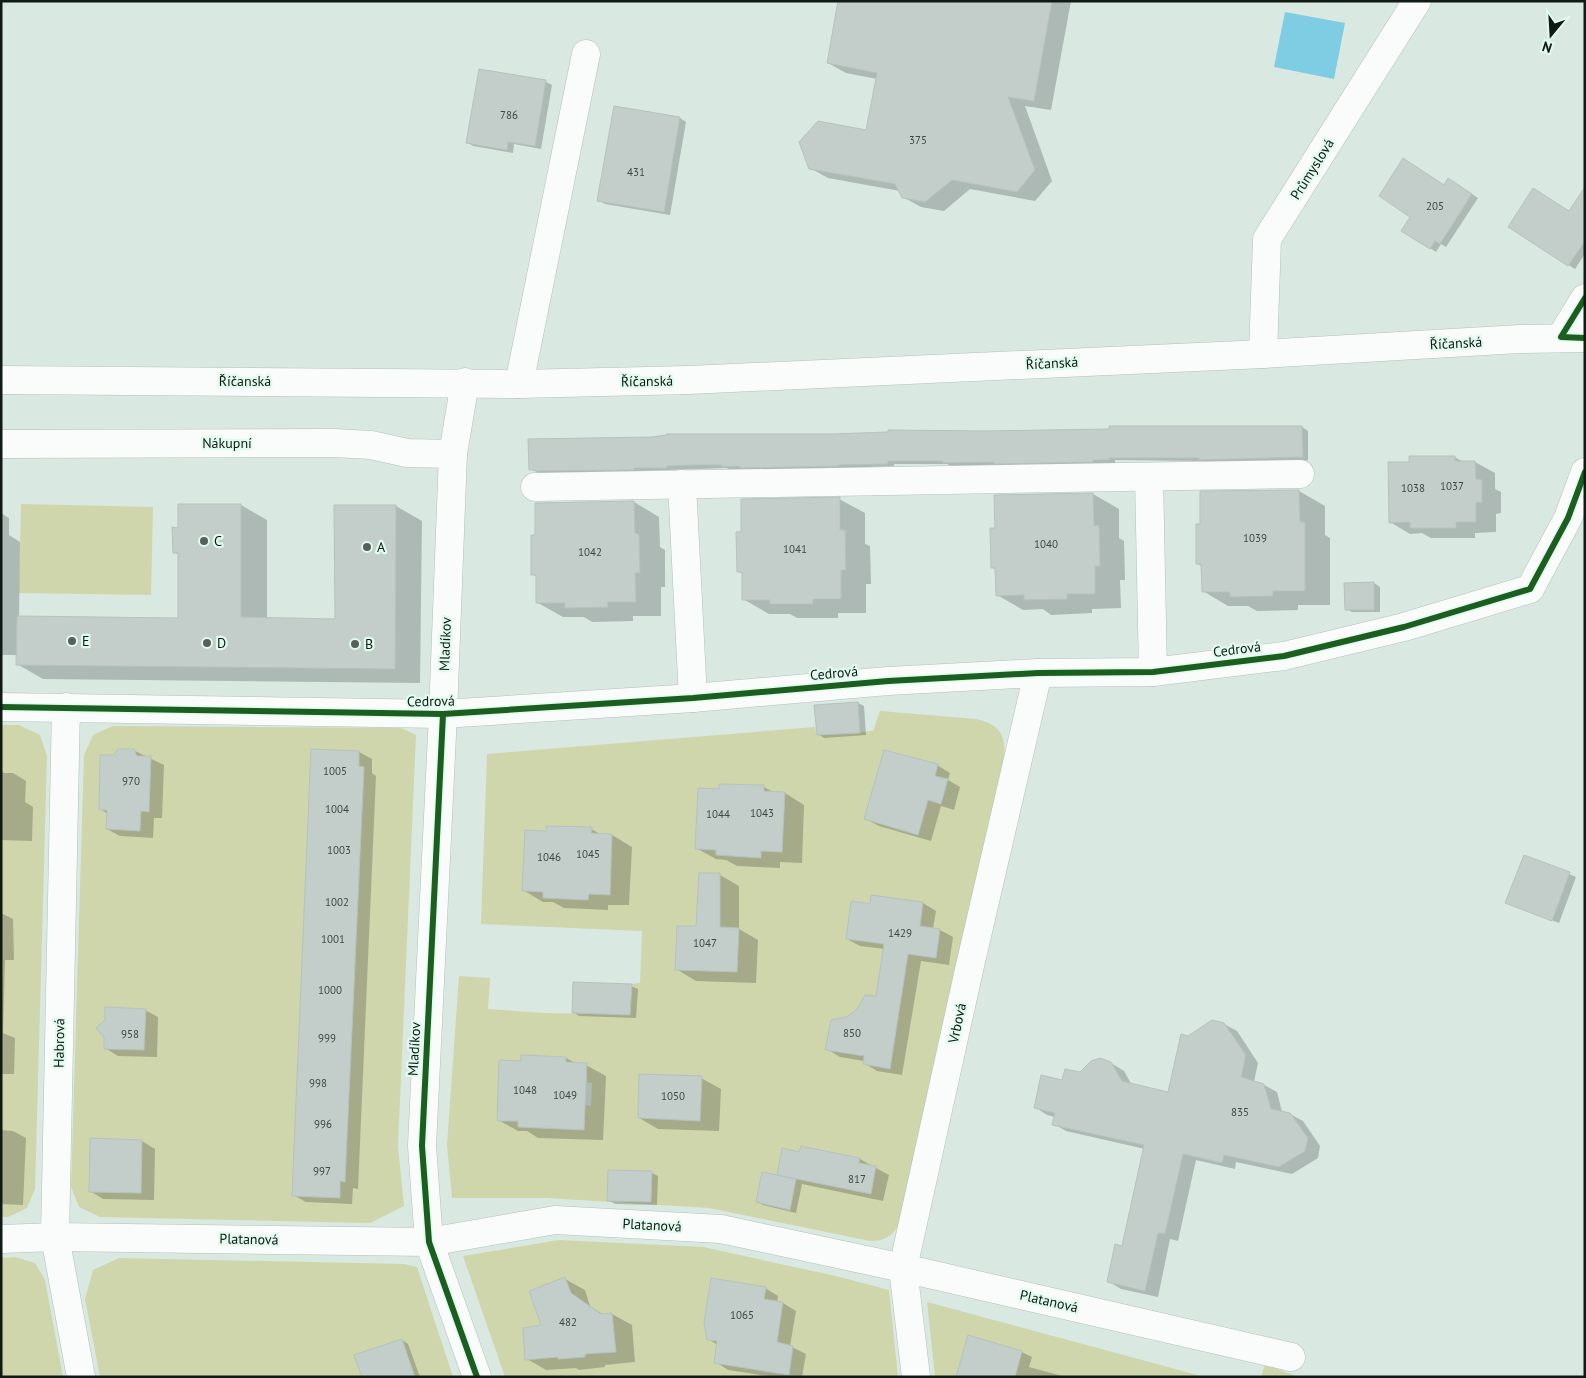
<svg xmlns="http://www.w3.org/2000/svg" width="1586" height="1378" viewBox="0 0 1586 1378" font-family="'PT Sans',sans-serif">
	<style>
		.green { fill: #cfd6ac; fill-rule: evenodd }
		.water { fill: #7fcde3 }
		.shadow { fill: #0003 }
		.building { fill: #c3cecb; stroke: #b5c2be }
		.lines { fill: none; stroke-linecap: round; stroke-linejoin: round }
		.minor-casing { stroke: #b4c0ba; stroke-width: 29 }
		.major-casing { stroke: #b4c0ba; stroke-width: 29 }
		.minor { stroke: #f9fcfa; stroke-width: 28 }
		.major { stroke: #f9fcfa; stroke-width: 28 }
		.cycleway-casing { stroke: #e1fbee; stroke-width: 9 }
		.cycleway { stroke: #1b5e20; stroke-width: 6 }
		.poi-dot { fill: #56615c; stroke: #e1fbee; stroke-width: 2 }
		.labels { text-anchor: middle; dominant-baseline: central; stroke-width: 4.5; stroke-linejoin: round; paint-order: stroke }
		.number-label { font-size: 11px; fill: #3e4844 }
		.street-label { font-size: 14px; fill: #101915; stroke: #e1fbee }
		.poi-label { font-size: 14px; fill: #101915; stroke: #e1fbee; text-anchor: start }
	</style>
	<rect width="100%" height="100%" fill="#d9e8e1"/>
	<g class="green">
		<polygon points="21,504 153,507 151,595 19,593"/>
		<path d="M880 711 976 719C998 724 1006 733 1004 756L899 1224C892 1237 884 1241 870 1241L709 1208 547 1198H452L447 1145 459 976 490 978 488 1009 545 1013 616 1014 632 984 640 983 642 931 481 924 487 754 815 727 817 735 873 731ZM544 1056 566 1057V1062L586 1082 592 1083 591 1106 585 1105 584 1124 563 1129 540 1128Z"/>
		<polygon points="1,725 19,725 40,735 47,756 35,1189 27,1208 8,1217 1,1217"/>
		<polygon points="113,726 401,728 416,735 398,1146 404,1206 370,1223 100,1217 79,1207 71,1187 84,755 93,735"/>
		<polygon points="559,1240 703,1247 840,1277 889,1290 898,1377 505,1377 463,1256"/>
		<polygon points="15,1257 35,1263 45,1280 63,1377 1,1377 1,1258"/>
		<polygon points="119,1258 404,1264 417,1267 453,1377 100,1377 85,1299 93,1270"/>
		<polygon points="927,1302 1205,1377 935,1377"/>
		<polygon points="1265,1364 1298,1377 1261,1377"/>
	</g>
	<polygon class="water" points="1285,12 1345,23 1334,79 1274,67"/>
	<g class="shadow">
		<polygon points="839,1 1071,1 1051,110 1025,106 1052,181 1035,201 970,189 944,211 921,207 903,197 900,191 828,178 810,168 867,132 877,79 846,73 828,63"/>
		<polygon points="546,82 552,85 541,149 514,144 513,153 473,146 467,142"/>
		<polygon points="680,118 686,122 670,215 605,204 599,200"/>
		<polygon points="1455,183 1478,198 1446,247 1441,244 1436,252 1403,231 1444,187"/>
		<polygon points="1585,199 1585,254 1575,269 1509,227 1569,212"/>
		<polygon points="1302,427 1308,431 1308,460 1305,461 1207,463 1204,461 1115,460 1115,463 1099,463 1099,465 1001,466 999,465 951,466 947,464 894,464 894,466 845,468 845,469 748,471 729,469 726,468 639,471 639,473 542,474 530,469 832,435"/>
		<polygon points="1454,457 1464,462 1475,462 1495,473 1495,489 1501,492 1501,513 1496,514 1496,532 1475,533 1475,538 1431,538 1422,533 1410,534 1390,522 1411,463"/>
		<polygon points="1299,491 1325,506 1325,535 1330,538 1330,605 1298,605 1298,610 1257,611 1248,606 1228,606 1203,591 1202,566 1198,564"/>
		<polygon points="1093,494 1119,509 1119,538 1124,541 1125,580 1120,580 1121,608 1092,609 1092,613 1051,615 1043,609 1023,610 997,595 997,570 992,567 996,529 996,496"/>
		<polygon points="839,499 865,513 865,544 870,546 871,584 866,584 866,613 838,613 838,618 797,618 790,614 769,614 743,599 743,574 738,571 742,533"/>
		<polygon points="634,502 659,517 660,547 665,550 665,587 661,587 661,616 633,616 633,621 592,622 584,617 563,617 538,603 537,577 532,574 536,536"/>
		<polygon points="180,505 241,505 267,520 267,619 336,620 396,506 422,521 420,683 43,679 17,664 18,655 1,655 1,513 9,518 9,535 20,542 19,617 180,619 179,555 174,552 180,529"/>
		<polygon points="1374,583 1380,587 1380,612 1352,612 1346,609"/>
		<polygon points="858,703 864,706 866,735 824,738 818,734"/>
		<polygon points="133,750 164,765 162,818 154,818 153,838 120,836 107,829 108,814 100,809"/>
		<polygon points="359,752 372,759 372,773 376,776 358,1189 353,1188 352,1204 306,1202 293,1195"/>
		<polygon points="937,765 950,773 948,780 960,787 954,810 941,806 931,841 879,826 866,819"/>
		<polygon points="1,771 4,773 13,773 26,781 25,802 33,807 32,841 1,840"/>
		<polygon points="742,785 764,787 775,793 785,793 804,805 802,863 780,862 780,868 737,866 726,860 716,859 696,848 720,790"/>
		<polygon points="591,829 602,835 612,835 632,847 629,905 608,905 608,910 564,908 553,902 543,902 523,890 547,832"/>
		<polygon points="1524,856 1576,877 1559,923 1507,903"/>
		<polygon points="720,875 739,886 739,929 758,940 756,983 696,981 676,969 697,928"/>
		<polygon points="923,903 936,911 933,929 940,930 953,937 949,965 921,961 902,1075 877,1071 864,1063 864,1061 840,1057 827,1049 846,1018 877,998 885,949 860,946 847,939 871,905"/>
		<polygon points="1,913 13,919 14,960 5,960 3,1033 15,1038 14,1074 1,1074"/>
		<polygon points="631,986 638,989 636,1018 579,1016 573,1012"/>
		<polygon points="145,1010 158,1017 157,1057 118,1056 105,1048"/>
		<polygon points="1224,1024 1237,1031 1258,1063 1254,1082 1264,1085 1277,1092 1282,1112 1290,1114 1303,1121 1320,1146 1318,1158 1292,1174 1236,1162 1235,1169 1196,1160 1178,1241 1170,1239 1158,1297 1121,1289 1108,1281 1123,1247 1145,1149 1066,1131 1054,1124 1055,1117 1047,1115 1035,1107 1063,1082 1081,1073 1111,1063 1124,1071 1132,1085 1169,1093 1188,1037"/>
		<polygon points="566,1058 577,1064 586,1065 606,1076 603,1140 538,1138 527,1131 518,1131 498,1120 522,1062"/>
		<polygon points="701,1078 721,1089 719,1131 658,1129 639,1118"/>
		<polygon points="1,1130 13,1131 26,1138 23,1205 1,1204"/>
		<polygon points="91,1139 142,1141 155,1149 154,1200 103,1199 90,1191"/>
		<polygon points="800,1153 860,1159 876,1168 889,1175 883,1201 802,1184 796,1213 763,1205 757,1202 783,1177 778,1174"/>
		<polygon points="652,1173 658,1176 657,1205 615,1204 608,1200"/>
		<polygon points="565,1279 585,1290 590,1306 604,1315 612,1314 632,1325 635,1362 605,1365 605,1367 579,1370 576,1368 546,1370 527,1359"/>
		<polygon points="765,1288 778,1296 777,1303 783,1303 796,1311 790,1346 806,1354 802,1377 774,1377 728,1370 716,1362 718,1345 708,1339"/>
		<polygon points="402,1340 408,1344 420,1377 363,1377"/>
		<polygon points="1022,1352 1032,1357 1029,1367 1066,1377 958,1377"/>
	</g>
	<g class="building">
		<polygon points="838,1 1052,1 1034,101 1008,97 1035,170 1017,192 952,180 925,202 902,198 895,184 809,169 799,142 818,121 866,130 877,73 827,63"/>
		<polygon points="479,69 546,80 535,146 508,142 507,150 466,143"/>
		<polygon points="614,106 680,117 664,212 597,201"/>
		<polygon points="1403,158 1444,185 1448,178 1472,194 1440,244 1435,241 1430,249 1401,231 1410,217 1379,196"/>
		<polygon points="1585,187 1585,241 1568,266 1508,227 1533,188 1569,211"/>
		<polygon points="1109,426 1302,426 1303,457 1199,460 1199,458 1109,458 1109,460 1093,460 1093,462 994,464 994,462 943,463 943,461 888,461 888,464 839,465 839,466 740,468 740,466 722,467 722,465 694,465 667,466 667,468 634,468 634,470 535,471 535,470 529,470 528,439 652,437 666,435 666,434 832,434 888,432 888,430 984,431 1109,429"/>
		<polygon points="1409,456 1455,456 1455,461 1475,461 1476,479 1482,480 1482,502 1476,503 1476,522 1456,522 1456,528 1410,528 1410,522 1389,523 1388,462 1409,462"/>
		<polygon points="1299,490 1300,522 1305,522 1305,591 1273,591 1273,596 1230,597 1230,592 1202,592 1201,564 1196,564 1196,524 1200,524 1200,491"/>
		<polygon points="1093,493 1094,526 1099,525 1100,566 1095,566 1095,594 1067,594 1067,599 1024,600 1024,595 996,596 995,568 991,568 990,528 995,528 994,495"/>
		<polygon points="840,497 840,530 845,530 846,570 841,570 841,599 813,599 813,604 770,604 770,600 742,600 742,572 737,572 736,532 741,532 741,499"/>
		<polygon points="634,501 635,533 639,534 640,573 635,573 636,602 607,602 608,607 565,608 565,603 536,603 536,575 531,575 531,535 535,535 535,503"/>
		<polygon points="178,504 241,504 241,617 335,619 334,505 396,505 395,669 16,665 17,616 178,618 178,553 173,553 172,527 178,528"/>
		<polygon points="1374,582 1374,610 1345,610 1344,583"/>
		<polygon points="858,702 860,733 817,735 814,705"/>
		<polygon points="118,749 134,749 137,756 151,756 149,812 141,811 140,831 106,829 107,810 99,810 100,755 114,755"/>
		<polygon points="311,749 359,751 359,766 364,767 345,1182 340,1181 340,1198 292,1196"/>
		<polygon points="884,750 938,764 935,776 948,779 941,804 928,800 918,835 864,819"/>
		<polygon points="719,784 764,785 764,791 785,792 782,852 761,851 761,858 716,855 716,850 695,849 698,788 719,789"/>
		<polygon points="546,826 592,827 591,833 612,834 610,895 589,894 588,900 543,898 543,892 522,891 525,830 546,831"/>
		<polygon points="1524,855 1570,872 1552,921 1505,903"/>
		<polygon points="699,873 720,873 720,927 739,928 737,972 675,970 677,926 696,926"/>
		<polygon points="871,895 923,902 920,926 940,929 936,958 908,954 890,1069 863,1064 864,1056 825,1050 831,1020 846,1017 854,1012 859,1006 865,995 876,996 884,944 846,939 851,901 870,904"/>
		<polygon points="573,982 632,984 630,1015 572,1013"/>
		<polygon points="105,1007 146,1009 144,1050 104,1049 104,1037 96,1028 105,1020"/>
		<polygon points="1212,1020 1224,1023 1246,1055 1241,1077 1264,1084 1271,1109 1290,1113 1308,1138 1305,1151 1279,1167 1224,1155 1222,1163 1183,1154 1165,1234 1158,1233 1145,1291 1107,1282 1115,1244 1122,1246 1144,1145 1052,1125 1055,1113 1034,1108 1041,1075 1062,1080 1065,1069 1080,1072 1091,1061 1100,1058 1111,1062 1122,1081 1168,1092 1181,1034 1188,1036"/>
		<polygon points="521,1055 566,1057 566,1062 587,1063 584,1130 518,1127 518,1121 497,1121 499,1060 521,1061"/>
		<polygon points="639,1074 702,1076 700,1121 638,1118"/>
		<polygon points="90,1138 142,1140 141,1193 89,1192"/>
		<polygon points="801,1146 860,1158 859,1163 876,1166 871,1194 777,1175 782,1148 799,1152"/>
		<polygon points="608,1170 652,1171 651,1202 607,1201"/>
		<polygon points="762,1172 796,1179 790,1210 756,1202"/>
		<polygon points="565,1277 571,1293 601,1314 612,1313 616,1352 585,1354 585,1357 558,1359 558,1357 525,1360 523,1328 541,1325 529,1291"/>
		<polygon points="711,1278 766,1287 764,1299 783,1302 777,1342 793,1346 789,1375 714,1363 717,1341 707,1340 704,1323"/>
		<polygon points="968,1335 1022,1351 1015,1377 956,1377"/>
		<polygon points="402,1339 415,1377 362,1377 354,1355"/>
	</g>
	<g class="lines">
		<defs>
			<g id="minor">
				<polyline points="1561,337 1585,298"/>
				<polyline points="1263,354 1267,239 1417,1"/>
				<polyline points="465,382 453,454 443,714 422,1146 429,1242 477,1377"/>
				<polyline points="519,384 586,54"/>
				<polyline points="1,444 334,443 371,445 407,453 453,454"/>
				<polyline points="1149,477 1153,672"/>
				<polyline points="682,484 693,698"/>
				<polyline points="535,487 1300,474"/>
				<polyline points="1,707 443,714 693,698 888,681 1038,673 1153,672 1284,656 1404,627 1530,589 1568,518 1585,472"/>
				<polyline points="66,707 55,1237 81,1377"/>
				<polyline points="1,1239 55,1237 429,1242 555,1220 721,1229 903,1268 1291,1357"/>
				<polyline points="916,1377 903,1268 969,970 1038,673"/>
			</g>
			<polyline id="major" points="1,380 519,384 689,380 1263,354 1520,339 1585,338"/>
		</defs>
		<use href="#minor" class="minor-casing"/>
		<use href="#major" class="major-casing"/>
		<use href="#minor" class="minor"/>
		<use href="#major" class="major"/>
		<defs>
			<g id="cycleway">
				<polyline points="1585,298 1561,337 1585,338"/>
				<polyline points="1,707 443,714 693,698 888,681 1038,673 1153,672 1284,656 1404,627 1530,589 1568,518 1585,472"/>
				<polyline points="443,714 422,1146 429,1242 477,1377"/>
			</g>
		</defs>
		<use href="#cycleway" class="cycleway-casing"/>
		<use href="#cycleway" class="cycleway"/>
	</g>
	<g class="poi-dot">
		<circle cx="204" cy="541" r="5"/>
		<circle cx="367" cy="547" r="5"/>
		<circle cx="72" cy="641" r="5"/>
		<circle cx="207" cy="643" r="5"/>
		<circle cx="355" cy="644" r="5"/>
	</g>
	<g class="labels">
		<g class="number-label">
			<text x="509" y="115">786</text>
			<text x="918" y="140">375</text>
			<text x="636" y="172">431</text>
			<text x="1435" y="206">205</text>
			<text x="1452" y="486">1037</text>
			<text x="1413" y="488">1038</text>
			<text x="1255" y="538">1039</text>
			<text x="1046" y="544">1040</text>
			<text x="795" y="549">1041</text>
			<text x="590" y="552">1042</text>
			<text x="335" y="771">1005</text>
			<text x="131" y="781">970</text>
			<text x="337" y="809">1004</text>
			<text x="762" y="813">1043</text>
			<text x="718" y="814">1044</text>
			<text x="339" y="850">1003</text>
			<text x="588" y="854">1045</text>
			<text x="549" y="857">1046</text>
			<text x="337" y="902">1002</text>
			<text x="900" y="933">1429</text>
			<text x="333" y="939">1001</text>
			<text x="705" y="943">1047</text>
			<text x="330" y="990">1000</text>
			<text x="852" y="1033">850</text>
			<text x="130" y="1034">958</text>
			<text x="327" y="1038">999</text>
			<text x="318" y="1083">998</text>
			<text x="525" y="1090">1048</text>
			<text x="565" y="1095">1049</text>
			<text x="673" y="1096">1050</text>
			<text x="1240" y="1112">835</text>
			<text x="323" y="1124">996</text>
			<text x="322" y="1171">997</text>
			<text x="857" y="1179">817</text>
			<text x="742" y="1315">1065</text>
			<text x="568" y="1322">482</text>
		</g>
		<g class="street-label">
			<text transform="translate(1312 169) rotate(-58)">Průmyslová</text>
			<text transform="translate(1456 343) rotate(-3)">Říčanská</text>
			<text transform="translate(1052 363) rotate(-3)">Říčanská</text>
			<text x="245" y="381">Říčanská</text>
			<text transform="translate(647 381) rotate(-1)">Říčanská</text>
			<text x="227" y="443">Nákupní</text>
			<text transform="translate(445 644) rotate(-88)">Mladíkov</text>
			<text transform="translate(1237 649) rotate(-7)">Cedrová</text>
			<text transform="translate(834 673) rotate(-5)">Cedrová</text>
			<text transform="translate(431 701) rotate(-1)">Cedrová</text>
			<text transform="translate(957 1023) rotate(-78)">Vrbová</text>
			<text transform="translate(59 1043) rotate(-89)">Habrová</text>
			<text transform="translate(414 1049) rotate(-87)">Mladíkov</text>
			<text transform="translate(652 1225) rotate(3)">Platanová</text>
			<text transform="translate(249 1239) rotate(1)">Platanová</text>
			<text transform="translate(1049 1301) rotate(13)">Platanová</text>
		</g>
		<g class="poi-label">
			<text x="214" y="541">C</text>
			<text x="377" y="547">A</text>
			<text x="82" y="641">E</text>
			<text x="217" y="643">D</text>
			<text x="365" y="644">B</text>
		</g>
	</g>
	<rect width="1586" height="1378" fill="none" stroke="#101915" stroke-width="5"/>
	<g transform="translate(1551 35) rotate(198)" stroke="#e1fbee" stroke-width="4" paint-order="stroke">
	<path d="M0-4L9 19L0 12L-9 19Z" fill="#101915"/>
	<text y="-8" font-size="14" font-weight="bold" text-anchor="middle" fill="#101915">N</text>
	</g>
</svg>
